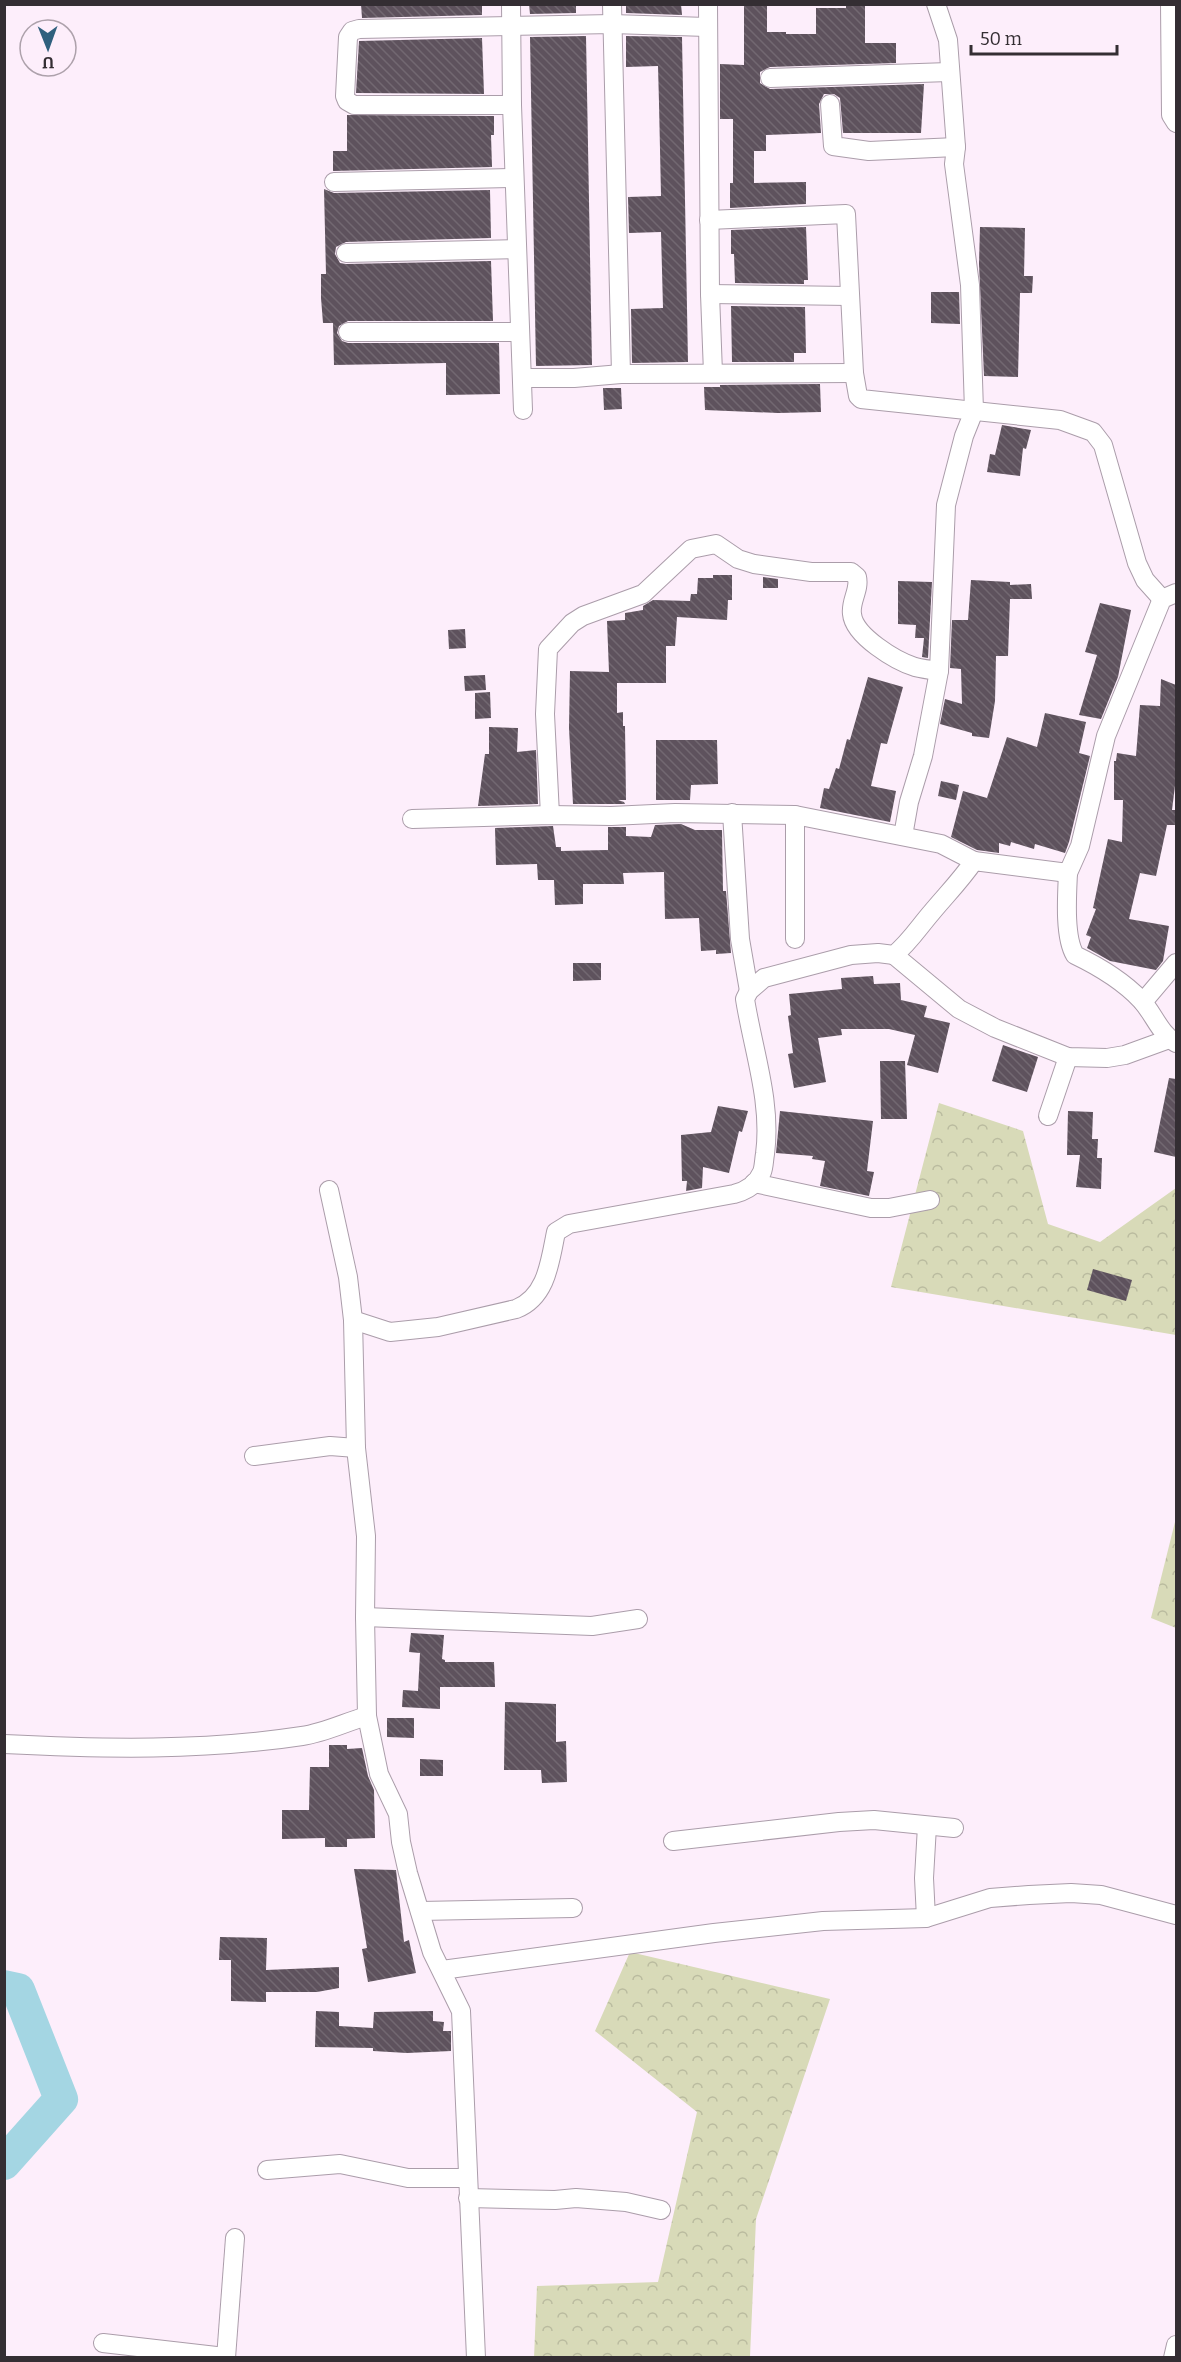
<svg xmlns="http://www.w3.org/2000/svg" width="1181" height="2362" viewBox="0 0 1181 2362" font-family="Bitter,serif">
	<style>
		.forest { fill: url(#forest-crowns) }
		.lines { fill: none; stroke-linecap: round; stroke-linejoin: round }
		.river { stroke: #a4d6e3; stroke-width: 34 }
		.building { fill: url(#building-back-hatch) }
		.street-casing { stroke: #ab9daa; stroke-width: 20 }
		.street { stroke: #fff; stroke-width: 18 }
	</style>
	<defs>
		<pattern id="forest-crowns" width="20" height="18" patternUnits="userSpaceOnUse" patternTransform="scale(1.5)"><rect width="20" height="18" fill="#d8dab8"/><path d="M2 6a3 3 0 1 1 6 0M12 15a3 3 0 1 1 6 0" fill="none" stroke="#babb9f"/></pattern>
		<pattern id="building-back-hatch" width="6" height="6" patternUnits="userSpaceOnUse" patternTransform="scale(1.5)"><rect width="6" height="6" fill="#5e525d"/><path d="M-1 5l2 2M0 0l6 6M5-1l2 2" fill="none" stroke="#726871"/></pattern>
	</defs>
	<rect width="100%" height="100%" fill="#fdeefb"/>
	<g class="forest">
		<polygon points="939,1103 1023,1131 1048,1224 1100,1242 1176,1188 1176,1335 891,1287"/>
		<polygon points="1176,1518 1176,1628 1151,1618"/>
		<polygon points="630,1952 830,1999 756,2219 750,2357 534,2358 537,2286 658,2282 697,2112 595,2031"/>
	</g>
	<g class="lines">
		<polyline class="river" points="4,1987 18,1990 61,2099 4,2163"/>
	</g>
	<g class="building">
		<polygon points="361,4 482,4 482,15 362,18"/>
		<polygon points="529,4 576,4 576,13 530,14"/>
		<polygon points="626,4 681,4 682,15 626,13"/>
		<polygon points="744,4 767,4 767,32 786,32 786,34 816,34 816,8 846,8 846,4 865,4 865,43 896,43 896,63 770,67 760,72 760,83 770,89 924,84 921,133 843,133 840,98 834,94 824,94 819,104 821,133 766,135 766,151 754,151 754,183 806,182 806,204 730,208 730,183 733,183 733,119 720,119 720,64 744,65"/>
		<polygon points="586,36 592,365 536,366 530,37"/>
		<polygon points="626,36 682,37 688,362 632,363 631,309 663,308 661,232 629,233 628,197 661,196 659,103 658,66 626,67"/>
		<polygon points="482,38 484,94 356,93 359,41"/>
		<polygon points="347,115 494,116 494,135 491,135 492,167 333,171 333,151 347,151"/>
		<polygon points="324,189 334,193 490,190 491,238 346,242 336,247 335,254 340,263 346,264 491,261 493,321 348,321 339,326 337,333 342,341 348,343 499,343 500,394 446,395 446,363 334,365 333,323 323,323 321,298 321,274 326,274"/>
		<polygon points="806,227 808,280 804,280 804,284 735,283 734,254 731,254 731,230"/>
		<polygon points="980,227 1025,228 1024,276 1033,276 1032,293 1020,293 1018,377 984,376 979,264"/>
		<polygon points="931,292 959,292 960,324 931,323"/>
		<polygon points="731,306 805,307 806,353 794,353 794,362 732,362"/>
		<polygon points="820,384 821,412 778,413 705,410 704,387 720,387 720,385"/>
		<polygon points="603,388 621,388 622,409 604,410"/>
		<polygon points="1002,425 1031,430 1026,449 1023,448 1020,476 987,472 990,454 995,455"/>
		<polygon points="713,575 732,575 732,600 728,600 727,620 677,617 675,646 666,646 666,683 617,683 617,713 623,712 623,726 625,726 626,800 618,800 624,802 625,804 573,804 569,728 570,671 609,672 607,621 625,620 625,613 643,610 643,606 653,600 690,601 691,594 697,594 698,578 713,578"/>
		<polygon points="763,577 778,579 778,588 763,588"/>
		<polygon points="971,580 1010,582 1010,585 1031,584 1032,599 1010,599 1008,656 996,656 995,701 989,738 972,736 972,733 940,724 945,699 962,704 961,669 950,668 952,620 968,620"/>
		<polygon points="898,581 932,582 928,658 922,657 924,638 915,638 916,625 898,624"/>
		<polygon points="1100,603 1131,610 1118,677 1101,719 1079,715 1097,655 1085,652"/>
		<polygon points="465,629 466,648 449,649 448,630"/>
		<polygon points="485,675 486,690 465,691 464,676"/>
		<polygon points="868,677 903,687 887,744 881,743 871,786 896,791 890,822 820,808 824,788 829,789 836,768 839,769 847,739 850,740"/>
		<polygon points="1161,679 1176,685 1176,778 1172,810 1176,810 1176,825 1167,825 1156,876 1140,873 1129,919 1169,926 1163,961 1156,970 1110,961 1087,948 1091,937 1086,935 1096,909 1093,908 1108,839 1122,842 1123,800 1114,800 1114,761 1116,761 1117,753 1136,756 1140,705 1160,706"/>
		<polygon points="490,692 491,718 475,719 475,693"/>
		<polygon points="1045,713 1086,722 1079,753 1090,756 1069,842 1065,853 1035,844 1034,849 1011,842 1010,846 999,843 999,853 977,850 951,837 963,791 987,798 1007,737 1037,747"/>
		<polygon points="489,727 518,728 517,752 536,750 538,804 478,806 485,754 489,754"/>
		<polygon points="656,740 717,740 718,784 691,785 690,800 656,800"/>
		<polygon points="941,781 959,785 956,800 938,796"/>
		<polygon points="681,824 695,830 722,830 723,891 726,891 731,953 716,954 716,950 701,951 699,918 665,919 664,872 623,873 624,884 583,884 583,904 555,905 554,880 538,880 537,864 496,865 495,828 553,826 556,847 561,847 561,851 608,850 608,827 626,827 626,836 651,837 655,825"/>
		<polygon points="573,963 601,963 601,980 573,981"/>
		<polygon points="873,976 874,984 900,983 901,1000 927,1006 924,1017 950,1023 938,1073 907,1065 915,1035 889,1029 841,1029 842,1035 818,1038 826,1082 794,1088 788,1054 793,1053 788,1016 791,1015 789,994 842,989 841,978"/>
		<polygon points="1003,1045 1038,1057 1027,1092 992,1081"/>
		<polygon points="880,1061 905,1061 907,1119 881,1119"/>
		<polygon points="1169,1078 1176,1079 1176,1157 1154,1152"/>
		<polygon points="718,1106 748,1111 742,1132 739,1131 729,1173 703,1167 702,1188 686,1191 687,1181 682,1181 681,1135 711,1132"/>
		<polygon points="780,1111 873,1121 867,1171 874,1172 869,1196 820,1186 825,1161 812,1159 813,1156 776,1153"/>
		<polygon points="1068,1111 1093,1112 1092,1139 1098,1139 1097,1158 1102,1158 1101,1189 1076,1187 1080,1155 1067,1155"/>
		<polygon points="1093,1269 1132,1280 1126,1301 1087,1290"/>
		<polygon points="411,1633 444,1635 442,1659 445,1660 445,1662 494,1662 495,1687 440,1687 440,1709 402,1707 403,1690 418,1691 420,1653 409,1652"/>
		<polygon points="505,1702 556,1704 556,1742 566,1741 567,1782 542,1783 541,1770 504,1770"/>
		<polygon points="387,1718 414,1718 414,1738 387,1737"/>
		<polygon points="329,1745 347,1745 347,1749 362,1748 368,1776 374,1790 375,1838 347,1839 347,1847 325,1847 325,1838 282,1839 282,1810 309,1810 310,1767 329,1767"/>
		<polygon points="420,1759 443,1760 443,1776 420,1776"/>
		<polygon points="354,1869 396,1870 404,1942 409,1940 416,1973 368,1982 362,1949 367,1948"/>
		<polygon points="220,1937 267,1938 266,1970 339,1967 339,1988 317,1992 266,1992 266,2002 231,2001 231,1960 219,1960"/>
		<polygon points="316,2011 339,2012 339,2026 373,2028 374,2012 433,2011 433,2021 444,2022 443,2031 451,2031 451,2051 407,2053 373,2051 373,2048 315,2047"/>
	</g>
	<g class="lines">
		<defs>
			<g id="street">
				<polyline points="511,4 512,105 523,410"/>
				<polyline points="612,4 621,374"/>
				<polyline points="708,4 710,294 713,373"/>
				<polyline points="1170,4 1171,115 1176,123"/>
				<polyline points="770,78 949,72"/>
				<polyline points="830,104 833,146 869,151 956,147"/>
				<polyline points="512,105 354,105 347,101 345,96 348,37 352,31 359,29 612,24 707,27"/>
				<polyline points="334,182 514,178"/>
				<polyline points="709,220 846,214 854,373 858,396 861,399 1060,420 1093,432 1103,445 1137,563 1145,580 1162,599"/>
				<polyline points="346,253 517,249"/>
				<polyline points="710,294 849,296"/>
				<polyline points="348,332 518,332"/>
				<polyline points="522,378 574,378 621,374 854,373"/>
				<polyline points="732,813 740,939 749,991"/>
				<path d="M550 815 545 714 548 649 572 623 583 616 643 594 691 549 716 544 738 559 754 564 811 572H851L857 577C860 590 850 601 852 614 854 636 896 661 915 667 923 669 931 670 939 671"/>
				<polyline points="795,815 795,939"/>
				<polyline points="412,819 550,815 611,816 675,813 795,815 941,844 974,861"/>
				<polyline points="903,836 909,802 923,756 939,671 946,505 964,436 974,411 970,285 954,164 956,147 948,40 936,4"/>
				<path d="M1068 873C1067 895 1064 937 1075 955 1100 967 1122 980 1141 1000 1154 1014 1160 1034 1176 1043"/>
				<polyline points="894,955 959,1009 995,1028 1068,1057 1107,1058 1125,1055 1169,1039"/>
				<polyline points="1143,1002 1176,963"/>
				<polyline points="1048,1116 1068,1057"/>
				<polyline points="754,1183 871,1208 889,1208 930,1200"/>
				<polyline points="329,1190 348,1277 353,1320 356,1448 366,1536 365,1617 367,1716 379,1774 398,1814 401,1842 408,1873 432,1952 461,2011 476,2358"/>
				<path d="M353 1320 390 1332 438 1327 516 1309C547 1297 550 1261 556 1232L569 1224 734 1194C746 1191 757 1184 762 1172 764 1167 764 1159 765 1154 772 1102 753 1050 745 999L749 991 764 978 851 955 878 953 894 955C909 943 919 927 932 912 947 894 961 880 974 861L1068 873 1080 846 1106 736 1162 599 1176 593"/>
				<polyline points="254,1456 330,1446 356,1448"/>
				<polyline points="365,1617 592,1626 638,1619"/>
				<path d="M4 1744C103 1749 204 1751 302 1736 324 1733 346 1722 367 1716"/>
				<polyline points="673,1841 839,1822 874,1820 954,1828"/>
				<polyline points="420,1911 573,1908"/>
				<polyline points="926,1918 924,1878 927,1826"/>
				<polyline points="442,1970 714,1933 823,1921 926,1918 990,1898 1029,1895 1071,1893 1101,1895 1176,1915"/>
				<polyline points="267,2170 340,2164 408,2178 467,2178"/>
				<polyline points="468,2198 555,2200 576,2198 626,2202 661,2210"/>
				<polyline points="103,2343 225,2357"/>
				<polyline points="226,2358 235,2238"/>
				<polyline points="1173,2358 1176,2345"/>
			</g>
		</defs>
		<use href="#street" class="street-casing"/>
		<use href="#street" class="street"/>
	</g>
	<rect width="1181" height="2362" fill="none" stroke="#342e33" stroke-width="12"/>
	<g transform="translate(48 48) rotate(179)"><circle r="28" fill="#fdeefb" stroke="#ada1ab" stroke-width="1.5"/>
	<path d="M0-4.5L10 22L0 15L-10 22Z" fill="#2f607e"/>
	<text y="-9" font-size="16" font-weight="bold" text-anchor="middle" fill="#342e33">U</text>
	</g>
	<path d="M971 45v9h146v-9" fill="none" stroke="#342e33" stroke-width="3"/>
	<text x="980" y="45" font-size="18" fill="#342e33" stroke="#fdeefb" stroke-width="4.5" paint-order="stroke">50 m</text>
</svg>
